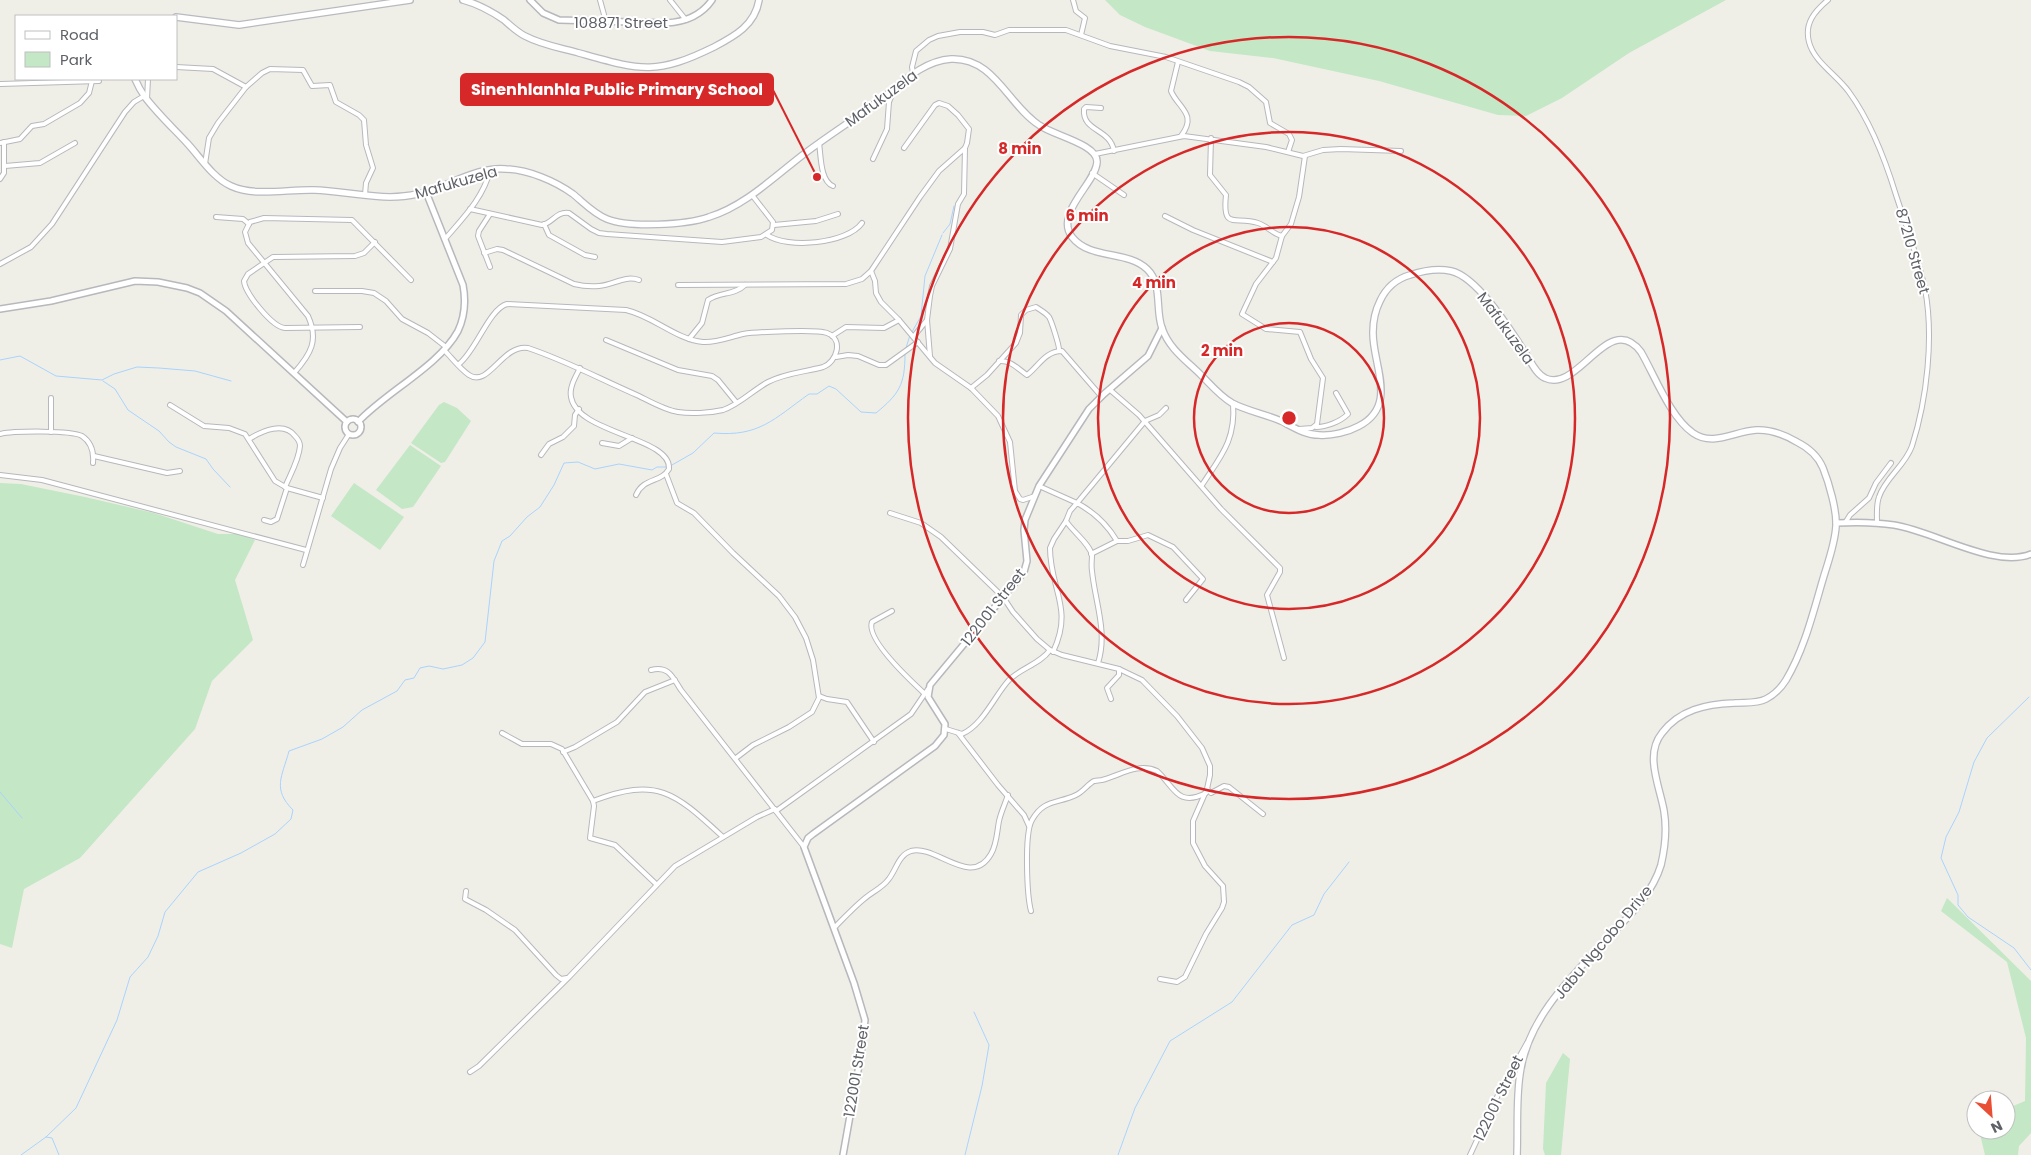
<svg xmlns="http://www.w3.org/2000/svg" width="2031" height="1155" viewBox="0 0 2031 1155" font-family="Poppins,sans-serif">
	<style>
		.green { fill: #c4e7c6 }
		.lines { fill: none; stroke-linecap: round; stroke-linejoin: round }
		.stream { stroke: #a8d3ff; stroke-width: 1 }
		.minor-casing { stroke: #b7b8bd; stroke-width: 6 }
		.tertiary-casing { stroke: #b7b8bd; stroke-width: 8 }
		.secondary-casing { stroke: #b8bac0; stroke-width: 8 }
		.minor { stroke: #fff; stroke-width: 4 }
		.tertiary { stroke: #fff; stroke-width: 5 }
		.secondary { stroke: #fff; stroke-width: 5.5 }
		.ring { fill: none; stroke: #d62828; stroke-width: 2.5 }
		.labels { text-anchor: middle; dominant-baseline: central; stroke-width: 4; stroke-linejoin: round; paint-order: stroke }
		.street-label { font-size: 15px; fill: #5e6167; stroke: #fff }
		.centre { fill: #d62828; stroke: #fff; stroke-width: 2.5 }
		.ring-label { font-size: 15px; text-anchor: middle; font-weight: bold; fill: #d62828; stroke: #fff; stroke-width: 4; stroke-linejoin: round; paint-order: stroke }
		.leader { fill: none; stroke: #d62828; stroke-width: 2 }
		.callout-dot { fill: #d62828; stroke: #fff; stroke-width: 2 }
		.callout { fill: #d62828; stroke: #d62828; stroke-width: 2 }
		.callout-label { font-size: 16px; text-anchor: middle; font-weight: bold; fill: #fff }
	</style>
	<rect width="100%" height="100%" fill="#f0efe7"/>
	<g class="green">
		<polygon points="1105,0 1726,0 1629,53 1562,98 1526,116 1498,115 1379,81 1273,58 1210,51 1145,27 1120,15"/>
		<polygon points="444,402 457,408 471,421 445,462 441,463 411,443 439,405"/>
		<polygon points="410,445 441,466 413,507 402,509 376,490"/>
		<polygon points="0,483 21,484 85,497 154,513 218,534 240,534 255,540 235,580 253,640 212,681 195,729 80,858 24,889 12,948 0,944"/>
		<polygon points="354,483 404,517 380,550 331,516"/>
		<polygon points="1947,898 2031,981 2031,1133 2019,1146 2018,1155 1985,1155 1979,1130 2006,1130 2006,1109 2025,1101 2026,1038 2007,962 1941,911"/>
		<polygon points="1563,1053 1570,1059 1561,1155 1545,1155 1543,1149 1546,1083"/>
	</g>
	<g class="lines">
		<g class="stream">
			<polyline points="943,233 950,224 954,206"/>
			<polyline points="912,332 921,316 925,276 942,235"/>
			<polyline points="906,348 910,335"/>
			<polyline points="0,360 20,356 56,376 102,380 114,374 137,367 159,368 195,371 231,381"/>
			<polyline points="103,381 115,389 128,410 159,431 169,442 176,447 206,459 213,469 230,487"/>
			<path d="M672 465 693 453 714 433C759 437 774 419 809 394H817L829 386 836 389 861 412 876 413C899 394 905 385 905 354"/>
			<polyline points="2029,697 1987,738 1974,762 1959,812 1946,837 1941,858 1958,895 1958,905 1968,917 2014,948 2031,970"/>
			<polyline points="0,792 22,818"/>
			<polyline points="46,1137 52,1138 59,1155"/>
			<path d="M21 1155 46 1137 76 1108 117 1020 130 977 148 957 158 936 165 912 198 872 241 853 275 834 291 819 293 810C272 789 282 777 289 751L322 739 343 727 362 710 397 691 405 680 414 678 420 668 429 666 443 669 462 665 473 658 485 642 494 561 502 541 510 536 527 517 540 507 554 485 564 463 578 462 595 469 619 464 652 470 657 467H666"/>
			<polyline points="965,1155 982,1086 989,1045 974,1012"/>
			<polyline points="1118,1155 1135,1108 1170,1041 1232,1002 1292,925 1314,915 1324,894 1349,862"/>
		</g>
		<defs>
			<g id="minor">
				<polyline points="600,0 606,22"/>
				<polyline points="670,0 686,20"/>
				<polyline points="1073,0 1076,11 1085,18 1081,35"/>
				<path d="M1828 0C1815 11 1804 23 1809 42 1814 62 1837 75 1849 92 1871 122 1885 159 1896 195 1906 226 1918 257 1925 289 1934 337 1927 399 1912 446 1905 466 1885 478 1879 497 1876 505 1877 515 1877 523"/>
				<path d="M1178 62 1171 91C1178 108 1198 114 1181 136"/>
				<polyline points="176,67 213,69 246,87 218,123 209,138 205,164"/>
				<polyline points="913,73 912,67 916,51 929,40 938,36 960,32 983,32 995,35 1009,30 1066,30 1110,46 1166,57 1239,82 1249,87 1266,102 1270,123 1289,134 1292,140 1288,152"/>
				<polyline points="0,84 99,81"/>
				<polyline points="246,87 262,73 270,69 303,70 312,86 330,85 336,102 359,115 364,120 366,145 373,168 366,183 365,195"/>
				<polyline points="147,99 148,79"/>
				<path d="M1101 108 1086 107 1084 109C1082 132 1110 128 1114 151"/>
				<path d="M1211 138 1210 175 1226 195C1222 232 1236 215 1258 223 1267 226 1273 234 1282 236"/>
				<polyline points="0,143 20,139 32,126 44,124 80,103 89,93 92,81"/>
				<path d="M819 143C821 155 820 181 833 186"/>
				<polyline points="1095,154 1184,136 1266,147 1303,156 1323,150 1341,149 1401,151"/>
				<polyline points="873,159 887,129 889,102 894,90"/>
				<polyline points="5,166 40,163 75,143"/>
				<polyline points="1092,173 1124,195"/>
				<polyline points="0,179 4,173 4,142"/>
				<path d="M470 209 542 225C553 223 556 211 569 213L591 229 599 233 607 234 722 242 761 237 772 230 773 222 752 195"/>
				<polyline points="1165,216 1193,230 1273,262"/>
				<polyline points="216,217 243,219 249,224"/>
				<polyline points="544,224 549,235 585,255 595,257"/>
				<polyline points="774,225 816,221 838,214"/>
				<path d="M767 235C787 249 847 244 862 223"/>
				<path d="M445 239C463 218 484 197 490 170"/>
				<path d="M484 253 497 249 503 250 574 284C582 286 590 287 599 286 614 285 624 275 639 280"/>
				<polyline points="0,264 31,247 52,224 125,112 134,102 144,96"/>
				<polyline points="490,267 478,236 479,231 490,214"/>
				<polyline points="871,271 875,281 876,293 881,302 899,320 935,363 971,388 998,416 1010,442 1015,491 1020,499 1023,500 1035,496"/>
				<polyline points="678,285 846,284 862,279 871,271 920,197 939,171 965,148 967,143 969,129 958,115 948,106 939,103 935,105 904,148"/>
				<polyline points="315,291 362,291 374,293 386,301 402,319 428,333 446,347"/>
				<path d="M360 327 285 328C272 327 245 293 244 281L248 274 273 257 355 256 364 253 375 242"/>
				<polyline points="832,336 846,327 884,328 899,320"/>
				<polyline points="914,336 927,320"/>
				<path d="M689 339 702 323 708 300C720 292 735 295 745 285"/>
				<polyline points="606,340 678,370 712,376 718,380 736,402"/>
				<path d="M444 350C452 358 460 369 469 375 489 388 502 344 528 348 567 361 602 380 639 396 651 402 665 410 678 412 691 414 710 413 723 410 739 405 753 390 768 382 785 373 805 372 823 367 837 362 844 339 827 333 816 329 756 332 743 334 730 337 716 343 703 342 675 339 653 316 626 310L507 304C489 309 476 351 459 364"/>
				<polyline points="930,356 927,320 930,296 932,286 950,249 958,204 964,194 965,148"/>
				<polyline points="836,357 848,355 858,356 879,365 886,365 918,342"/>
				<path d="M999 361C1011 360 1018 369 1027 375 1038 367 1045 351 1062 351L1101 396"/>
				<path d="M580 368C576 376 569 387 571 397 577 434 672 437 669 469 661 483 644 477 636 495"/>
				<path d="M294 373C311 354 319 340 308 316L248 243 245 232 250 222 264 218 352 220 411 280"/>
				<path d="M971 388 987 375 1016 343 1020 333 1021 315 1026 310 1036 307C1040 310 1045 312 1049 317 1051 320 1060 347 1059 351"/>
				<polyline points="1109,389 1139,415 1221,509 1280,568 1280,572 1267,595 1284,658"/>
				<polyline points="170,405 204,426 229,428 245,434 275,481 287,488 323,498"/>
				<path d="M1316 427C1326 427 1340 422 1348 414L1336 393"/>
				<polyline points="1299,429 1312,428 1317,424 1323,378 1311,359 1300,332 1266,329 1242,314 1256,284 1276,258 1282,236 1291,224 1299,197 1305,156"/>
				<polyline points="51,432 51,398"/>
				<path d="M0 434C13 431 71 430 82 436 91 442 94 452 93 463"/>
				<path d="M249 439C262 431 284 421 295 436 298 439 300 442 300 446 299 460 290 475 285 487"/>
				<polyline points="602,443 619,446 632,438"/>
				<polyline points="541,455 549,444 563,437 574,426 575,415 579,409"/>
				<polyline points="94,456 167,473 180,471"/>
				<polyline points="666,474 677,503 694,513 733,553 779,596 795,617 806,638 813,660 819,698 812,712 789,727 753,745 736,758"/>
				<polyline points="0,475 42,480 306,550"/>
				<path d="M1202 485C1221 456 1236 440 1233 403"/>
				<polyline points="1039,486 1077,503 1145,421 1159,415 1166,408"/>
				<polyline points="890,513 921,523 941,537 1003,597 1013,612 1037,639 1050,650 1062,655 1119,669 1142,680 1177,716 1202,748 1210,766 1210,775 1207,789 1193,821 1193,843 1205,866 1223,886 1224,902 1222,908 1206,934 1185,977 1177,982 1160,979"/>
				<polyline points="264,520 271,522 277,519 287,488"/>
				<polyline points="1845,523 1850,515 1869,498 1876,483 1891,463"/>
				<polyline points="1091,554 1117,541 1128,541 1148,535 1173,547 1203,579 1186,600"/>
				<polyline points="303,565 331,469 340,448 349,434"/>
				<path d="M892 611 872 622C865 639 912 682 925 694"/>
				<path d="M1053 652C1074 608 1050 590 1050 548L1054 539 1066 521"/>
				<path d="M1098 663C1108 632 1095 602 1092 571 1091 566 1092 560 1092 555 1089 543 1073 532 1066 521L1070 511 1077 503C1094 512 1107 524 1117 541"/>
				<path d="M651 670C669 665 673 678 681 690L804 847"/>
				<polyline points="819,696 827,699 847,702 874,742"/>
				<polyline points="1111,699 1107,688 1119,675 1119,669"/>
				<path d="M946 729 962 734C983 725 995 695 1009 680 1021 668 1040 664 1050 650"/>
				<polyline points="502,733 522,744 551,744 562,749 593,801 594,806 590,838 615,845 656,884"/>
				<polyline points="958,733 998,785 1024,815 1029,826"/>
				<polyline points="563,752 575,747 617,722 645,692 675,680"/>
				<polyline points="1207,789 1211,793 1224,786 1229,787 1263,814"/>
				<path d="M593 801C658 776 675 793 723 837"/>
				<polyline points="776,811 911,714 928,689"/>
				<polyline points="466,891 465,899 486,910 515,930 556,975 561,979 567,978"/>
				<path d="M1031 911C1027 896 1024 834 1032 820 1044 799 1057 804 1076 795 1083 792 1088 784 1094 781 1095 781 1101 780 1102 780 1119 776 1138 762 1157 771 1174 786 1177 808 1206 793"/>
				<path d="M834 928C844 918 853 908 864 899 872 892 882 888 888 880 896 871 898 855 911 851 936 844 971 889 991 854 997 844 997 831 999 821 1001 812 1005 804 1008 795"/>
				<polyline points="470,1072 479,1066 569,977 675,866 757,817 775,809"/>
				<polyline points="1470,1155 1498,1095 1527,1043"/>
			</g>
			<g id="tertiary">
				<path d="M530 0 543 13 559 20 666 23C685 22 701 16 712 0"/>
				<polyline points="0,309 51,301 135,281 158,282 187,288 200,293 226,311 347,422"/>
				<circle cx="353" cy="427" r="8"/>
				<path d="M358 422C386 392 439 366 458 331 465 316 466 301 463 285L426 192"/>
				<path d="M1836 523C1855 522 1875 522 1894 525 1934 531 1994 569 2031 554"/>
				<polyline points="843,1155 861,1054 865,1020 854,983 804,847 808,838 813,834 935,746 944,735 945,724 928,697 930,685 1024,572 1027,561 1024,530 1025,520 1039,486 1089,409 1104,394 1148,356 1162,328"/>
			</g>
			<g id="secondary">
				<path d="M463 0C478 4 491 11 504 20 511 26 517 32 525 36 542 45 561 48 579 53 640 70 655 76 714 47 735 36 755 25 759 0"/>
				<polyline points="176,17 239,25 410,0"/>
				<path d="M135 79C138 86 140 90 145 97 157 113 173 128 187 143 200 157 213 178 231 186 255 197 288 189 314 190 347 191 384 202 417 194 446 188 476 166 506 169 529 170 555 181 573 194 584 203 594 214 607 219 629 228 686 225 709 217 745 206 775 176 804 154 829 135 855 119 880 100 901 84 922 61 951 59 994 57 1008 105 1039 125 1052 135 1098 144 1097 162 1096 183 1054 213 1072 237 1090 260 1127 250 1147 269 1163 284 1155 310 1162 328 1169 349 1187 361 1201 375 1211 385 1220 396 1232 403 1247 411 1265 414 1281 421 1293 427 1305 435 1319 435 1332 436 1348 432 1359 426 1399 405 1372 364 1373 332 1373 321 1375 311 1380 301 1386 288 1396 279 1410 275 1422 271 1438 268 1451 271 1478 277 1511 331 1526 354 1531 362 1536 374 1545 378 1578 394 1609 309 1641 352 1655 376 1670 417 1693 433 1713 447 1735 431 1756 430 1771 429 1785 435 1797 442 1809 448 1818 456 1823 468 1829 483 1837 511 1836 526 1835 544 1828 562 1823 579 1813 613 1804 650 1786 680 1781 688 1774 695 1766 699 1756 704 1745 702 1734 703 1706 704 1679 710 1662 733 1644 755 1660 787 1664 811 1667 829 1665 848 1661 865 1652 895 1627 918 1607 939 1571 977 1527 1019 1520 1074 1516 1100 1518 1128 1517 1155"/>
			</g>
		</defs>
		<use href="#minor" class="minor-casing"/>
		<use href="#tertiary" class="tertiary-casing"/>
		<use href="#secondary" class="secondary-casing"/>
		<use href="#minor" class="minor"/>
		<use href="#tertiary" class="tertiary"/>
		<use href="#secondary" class="secondary"/>
	</g>
	<g class="ring">
		<circle cx="1289" cy="418" r="95"/>
		<circle cx="1289" cy="418" r="191"/>
		<circle cx="1289" cy="418" r="286"/>
		<circle cx="1289" cy="418" r="381"/>
	</g>
	<g class="labels">
		<g class="street-label">
			<text x="621" y="22">108871 Street</text>
			<text transform="translate(881 98) rotate(-36)">Mafukuzela</text>
			<text transform="translate(456 182) rotate(-16)">Mafukuzela</text>
			<text transform="translate(1913 251) rotate(74)">87210 Street</text>
			<text transform="translate(1506 328) rotate(54)">Mafukuzela</text>
			<text transform="translate(993 607) rotate(-52)">122001 Street</text>
			<text transform="translate(1603 942) rotate(-50)">Jabu Ngcobo Drive</text>
			<text transform="translate(856 1071) rotate(-81)">122001 Street</text>
			<text transform="translate(1498 1098) rotate(-64)">122001 Street</text>
		</g>
	</g>
	<circle cx="1289" cy="418" r="8" class="centre"/>
	<g class="ring-label">
		<text x="1020" y="154">8 min</text>
		<text x="1087" y="221">6 min</text>
		<text x="1154" y="288">4 min</text>
		<text x="1222" y="356">2 min</text>
	</g>
	<path class="leader" d="M817 177L773 90"/>
	<circle class="callout-dot" cx="817" cy="177" r="5"/>
	<rect class="callout" x="461" y="74" width="312" height="31" rx="5"/>
	<g class="callout-label">
		<text x="617" y="95">Sinenhlanhla Public Primary School</text>
	</g>
	<rect x="15" y="15" width="162" height="65" fill="#ffffff" stroke="#bfc0c2"/>
	<rect x="25" y="31" width="25" height="8" fill="#ffffff" stroke="#bfc0c2"/>
	<text x="60" y="40" font-size="15" fill="#5e6167">Road</text>
	<rect x="25" y="52" width="25" height="15" fill="#c4e7c6" stroke="#bfc0c2"/>
	<text x="60" y="65" font-size="15" fill="#5e6167">Park</text>
	<g transform="translate(1991 1115) rotate(154)"><circle r="24" fill="#ffffff" stroke="#bfc0c2"/>
	<path d="M0-4L9 19L0 12L-9 19Z" fill="#e94f34"/>
	<text y="-8" font-size="14" font-weight="bold" text-anchor="middle" fill="#5e6167">N</text>
	</g>
</svg>
